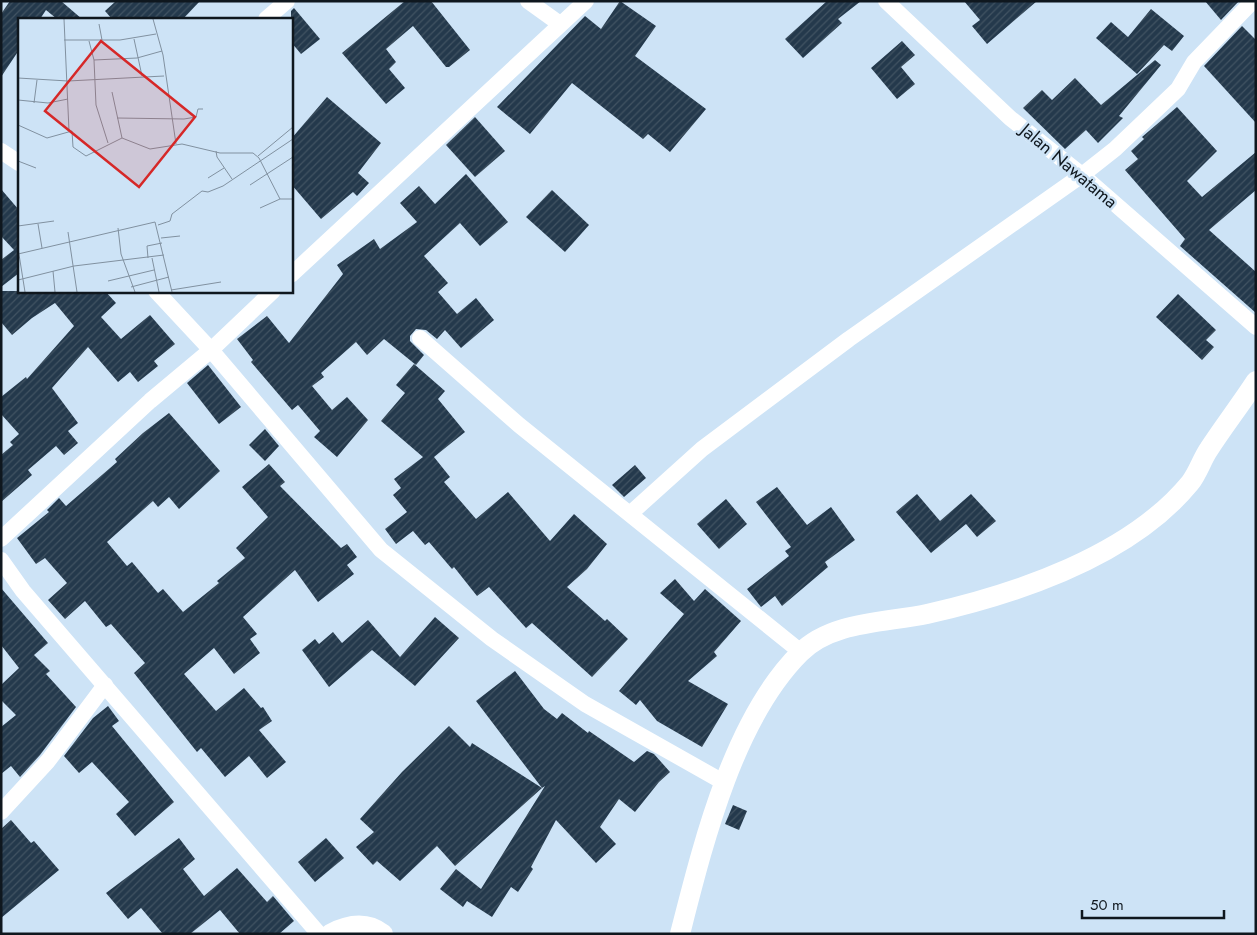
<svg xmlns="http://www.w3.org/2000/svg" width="1257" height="935" viewBox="0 0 1257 935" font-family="Jost,sans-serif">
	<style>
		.building { fill: url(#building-hatch) }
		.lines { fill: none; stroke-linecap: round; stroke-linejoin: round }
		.minor { stroke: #fff; stroke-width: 16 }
		.tertiary { stroke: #fff; stroke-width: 20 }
		.labels { text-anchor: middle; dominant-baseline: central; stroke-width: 5; stroke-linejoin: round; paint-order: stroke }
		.street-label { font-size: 18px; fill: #0f171e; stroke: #cde3f6 }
		.inset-road { fill: none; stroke: #8191a0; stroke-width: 1 }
		.view { fill: #d62828; fill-opacity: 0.15; stroke: #d62828; stroke-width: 2.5 }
		.inset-edge { fill: none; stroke: #0f171e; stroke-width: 2.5 }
	</style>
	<defs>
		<pattern id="building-hatch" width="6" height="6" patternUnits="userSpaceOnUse" patternTransform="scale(1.25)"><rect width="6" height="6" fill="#24394c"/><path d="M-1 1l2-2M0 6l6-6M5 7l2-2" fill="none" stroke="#415362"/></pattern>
	</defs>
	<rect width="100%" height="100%" fill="#cde3f6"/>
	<g class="building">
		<polygon points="10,1 61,1 82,19 57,19 46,10 40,19 19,19 19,50 1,77 1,14"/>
		<polygon points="116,1 200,1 183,19 112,19 105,11"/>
		<polygon points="405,1 431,1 470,50 449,67 446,67 413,26 386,49 396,62 389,69 405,88 386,104 342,53"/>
		<polygon points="620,1 656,26 635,56 706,109 670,152 648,134 643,139 572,83 530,134 497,107 585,16 601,29"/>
		<polygon points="827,1 861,1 838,19 842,23 803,58 785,39"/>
		<polygon points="964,1 1037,1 987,44 972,26 980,20"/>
		<polygon points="1205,1 1239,1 1221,20"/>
		<polygon points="294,8 320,39 301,54 291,42 291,11"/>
		<polygon points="1151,9 1184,36 1172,51 1164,45 1137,74 1096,38 1111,22 1128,37"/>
		<polygon points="1242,26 1256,40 1256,123 1204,66"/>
		<polygon points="902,41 915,55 901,67 915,84 897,99 871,68"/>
		<polygon points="1155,60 1161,65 1119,116 1123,118 1098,143 1086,130 1065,149 1023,108 1042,90 1052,100 1075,78 1101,105"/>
		<polygon points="327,97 381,143 358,173 369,183 357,196 353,192 321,219 291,184 291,139"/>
		<polygon points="1177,107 1217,151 1187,181 1202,197 1256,152 1256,190 1209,230 1256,272 1256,313 1180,246 1185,239 1125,170 1138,159 1131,151 1144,139 1142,137"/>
		<polygon points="475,117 505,151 475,177 446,145"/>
		<polygon points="466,174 508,222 480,246 460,223 424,256 448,283 438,292 457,314 476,298 494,320 461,348 445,330 437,339 426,330 416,329 410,336 410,341 424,355 416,365 384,339 367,355 356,342 321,373 324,377 312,386 332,410 347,397 368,420 337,457 314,437 320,431 298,405 292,410 251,362 253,360 237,339 267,316 289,343 343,274 337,265 374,239 380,249 417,222 400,203 419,186 435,204"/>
		<polygon points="1,189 19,210 19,273 1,287 1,260 14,250 1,236"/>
		<polygon points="552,190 589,225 565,252 526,217"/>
		<polygon points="1,291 105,291 116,303 101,317 121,339 150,315 175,344 154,361 158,366 138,382 130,372 118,382 88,347 52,388 78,423 68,431 78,443 64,455 56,446 28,470 32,475 1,502 1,455 13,445 10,442 19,434 1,414 1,397 26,377 27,379 74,326 55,303 32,318 12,335 1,322"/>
		<polygon points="1178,294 1216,330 1206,340 1214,347 1202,360 1156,317"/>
		<polygon points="414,364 445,391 438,399 465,432 434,457 450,477 444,482 476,519 508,492 550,541 574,514 607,544 587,569 567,587 605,621 607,619 628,639 592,677 532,623 526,628 489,587 477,596 454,567 452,569 429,542 425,545 413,531 396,544 385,529 407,512 393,495 401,488 394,479 423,457 381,421 405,393 396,385"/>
		<polygon points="208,365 241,407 219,424 187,383"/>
		<polygon points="169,413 220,471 179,509 169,497 158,507 153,501 107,542 127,566 132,562 158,593 163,589 183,612 219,583 217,581 245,558 236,548 268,517 242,487 269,464 285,482 280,486 341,548 347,544 357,557 347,565 354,574 318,602 295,570 243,617 257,634 250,639 260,653 234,674 214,648 184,674 216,711 244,688 261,708 263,707 272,721 259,730 286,762 267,778 249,756 225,777 201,748 197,752 134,673 145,663 111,624 106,627 85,601 65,619 48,600 67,583 45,558 36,564 17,538 49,512 47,510 59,498 66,506 117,462 115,459 143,433"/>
		<polygon points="265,429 279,446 265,461 249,445"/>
		<polygon points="635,465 646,478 624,497 612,485"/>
		<polygon points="777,487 807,525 831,507 855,540 825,562 828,567 782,606 775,596 761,607 747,589 789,556 785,551 791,547 756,502"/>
		<polygon points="917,494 940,521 971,494 996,521 977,537 966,524 931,553 896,512"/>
		<polygon points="726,499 747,524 719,549 697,524"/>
		<polygon points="675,579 694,601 705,589 741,621 714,652 717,656 688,681 728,704 702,747 657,721 640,700 636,705 619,691 684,614 660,593"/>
		<polygon points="1,588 48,643 34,655 50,671 46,674 76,707 40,755 20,777 11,766 1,774 1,727 16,715 1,700 1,685 19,668 1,645"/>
		<polygon points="435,617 459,638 415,686 372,650 329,687 302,650 315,639 319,644 333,632 342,643 368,620 400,657"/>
		<polygon points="515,671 544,709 557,719 562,713 588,733 589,731 634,762 647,751 654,754 670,772 659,782 635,812 619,799 600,827 616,844 596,863 556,820 531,867 533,869 518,892 511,887 492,917 467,901 463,907 440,889 456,869 481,889 545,786 542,788 476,701"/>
		<polygon points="108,706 119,721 112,726 174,802 135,836 116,814 129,802 92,762 79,773 64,756 93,718"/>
		<polygon points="449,726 470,747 472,743 542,788 455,866 437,846 400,881 377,861 373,865 356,847 374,832 360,819 402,772"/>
		<polygon points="733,805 747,811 739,830 725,824"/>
		<polygon points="11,820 31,843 34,841 59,870 1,918 1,829"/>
		<polygon points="179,838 195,859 183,869 204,896 237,868 267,902 273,896 294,921 279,934 240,934 220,910 190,934 163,934 141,908 128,919 106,893"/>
		<polygon points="326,838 344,858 315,882 298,862"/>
	</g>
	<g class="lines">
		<g class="minor">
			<polyline points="528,1 560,24"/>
			<polyline points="886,1 1010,118 1082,175 1256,327"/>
			<polyline points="266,19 287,1"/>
			<polyline points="1,151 19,163"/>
			<polyline points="291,275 586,1"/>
			<polyline points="156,291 211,350 381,550 492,639 585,704 725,783"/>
			<polyline points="420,338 519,425 801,652"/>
			<polyline points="631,513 702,449 849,339 1082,175 1115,149 1178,89 1194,62 1253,1"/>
			<polyline points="1,539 150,401 211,350 273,291"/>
			<polyline points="1,560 23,591 319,934"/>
			<polyline points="1,812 48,761 105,685"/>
		</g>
		<g class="tertiary">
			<path d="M330 934C347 925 366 921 383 934"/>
			<path d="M680 934C703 844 733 720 800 653 832 621 885 623 927 614 1016 594 1130 556 1190 483 1198 473 1202 459 1209 449 1224 426 1241 404 1256 381"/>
		</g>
	</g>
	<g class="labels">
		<g class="street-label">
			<text transform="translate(1069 166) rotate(40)">Jalan Nawatama</text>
		</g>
	</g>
	<g transform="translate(18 18)">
		<rect width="275" height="275" fill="#cde3f6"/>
		<path class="inset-road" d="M46 1 51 113M135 1 145 37 158 126M81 6 84 22M116 21 124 58M46 22H102L138 16M71 23 76 42 78 87 90 125M76 42 119 40 144 33M0 60 50 63 146 58M94 74 104 120M0 82 30 85 50 81M16 85 19 62M99 100 166 101 178 99 180 91H185M0 107 29 120 54 113 55 129 68 138 104 120 132 131 164 126 202 135H235L241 140 262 181H275M198 133 199 139 214 161M240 138 275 109M0 143 18 150M190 160 206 150M232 167 275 139M242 190 262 181M20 206 24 230M140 207 152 203 154 196 184 173 190 174 205 168 275 121M0 208 36 203M100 210 103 236 117 274M50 214 59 274M143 220 162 218M0 230 7 274M0 236 137 204 154 274M130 240 129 228 144 225M134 240 141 274M35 253 37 274M0 262 56 248 146 237M90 263 136 252M113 269 151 259M153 272 203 264"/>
		<path class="view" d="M83 23 177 99 121 169 27 93Z"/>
		<rect width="275" height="275" class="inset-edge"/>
	</g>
	<rect width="1257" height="935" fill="none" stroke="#0f171e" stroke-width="5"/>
	<path d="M1082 910v8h142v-8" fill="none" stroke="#0f171e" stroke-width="2.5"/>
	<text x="1090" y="910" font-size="15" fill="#0f171e" stroke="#cde3f6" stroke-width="4" paint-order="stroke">50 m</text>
</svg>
